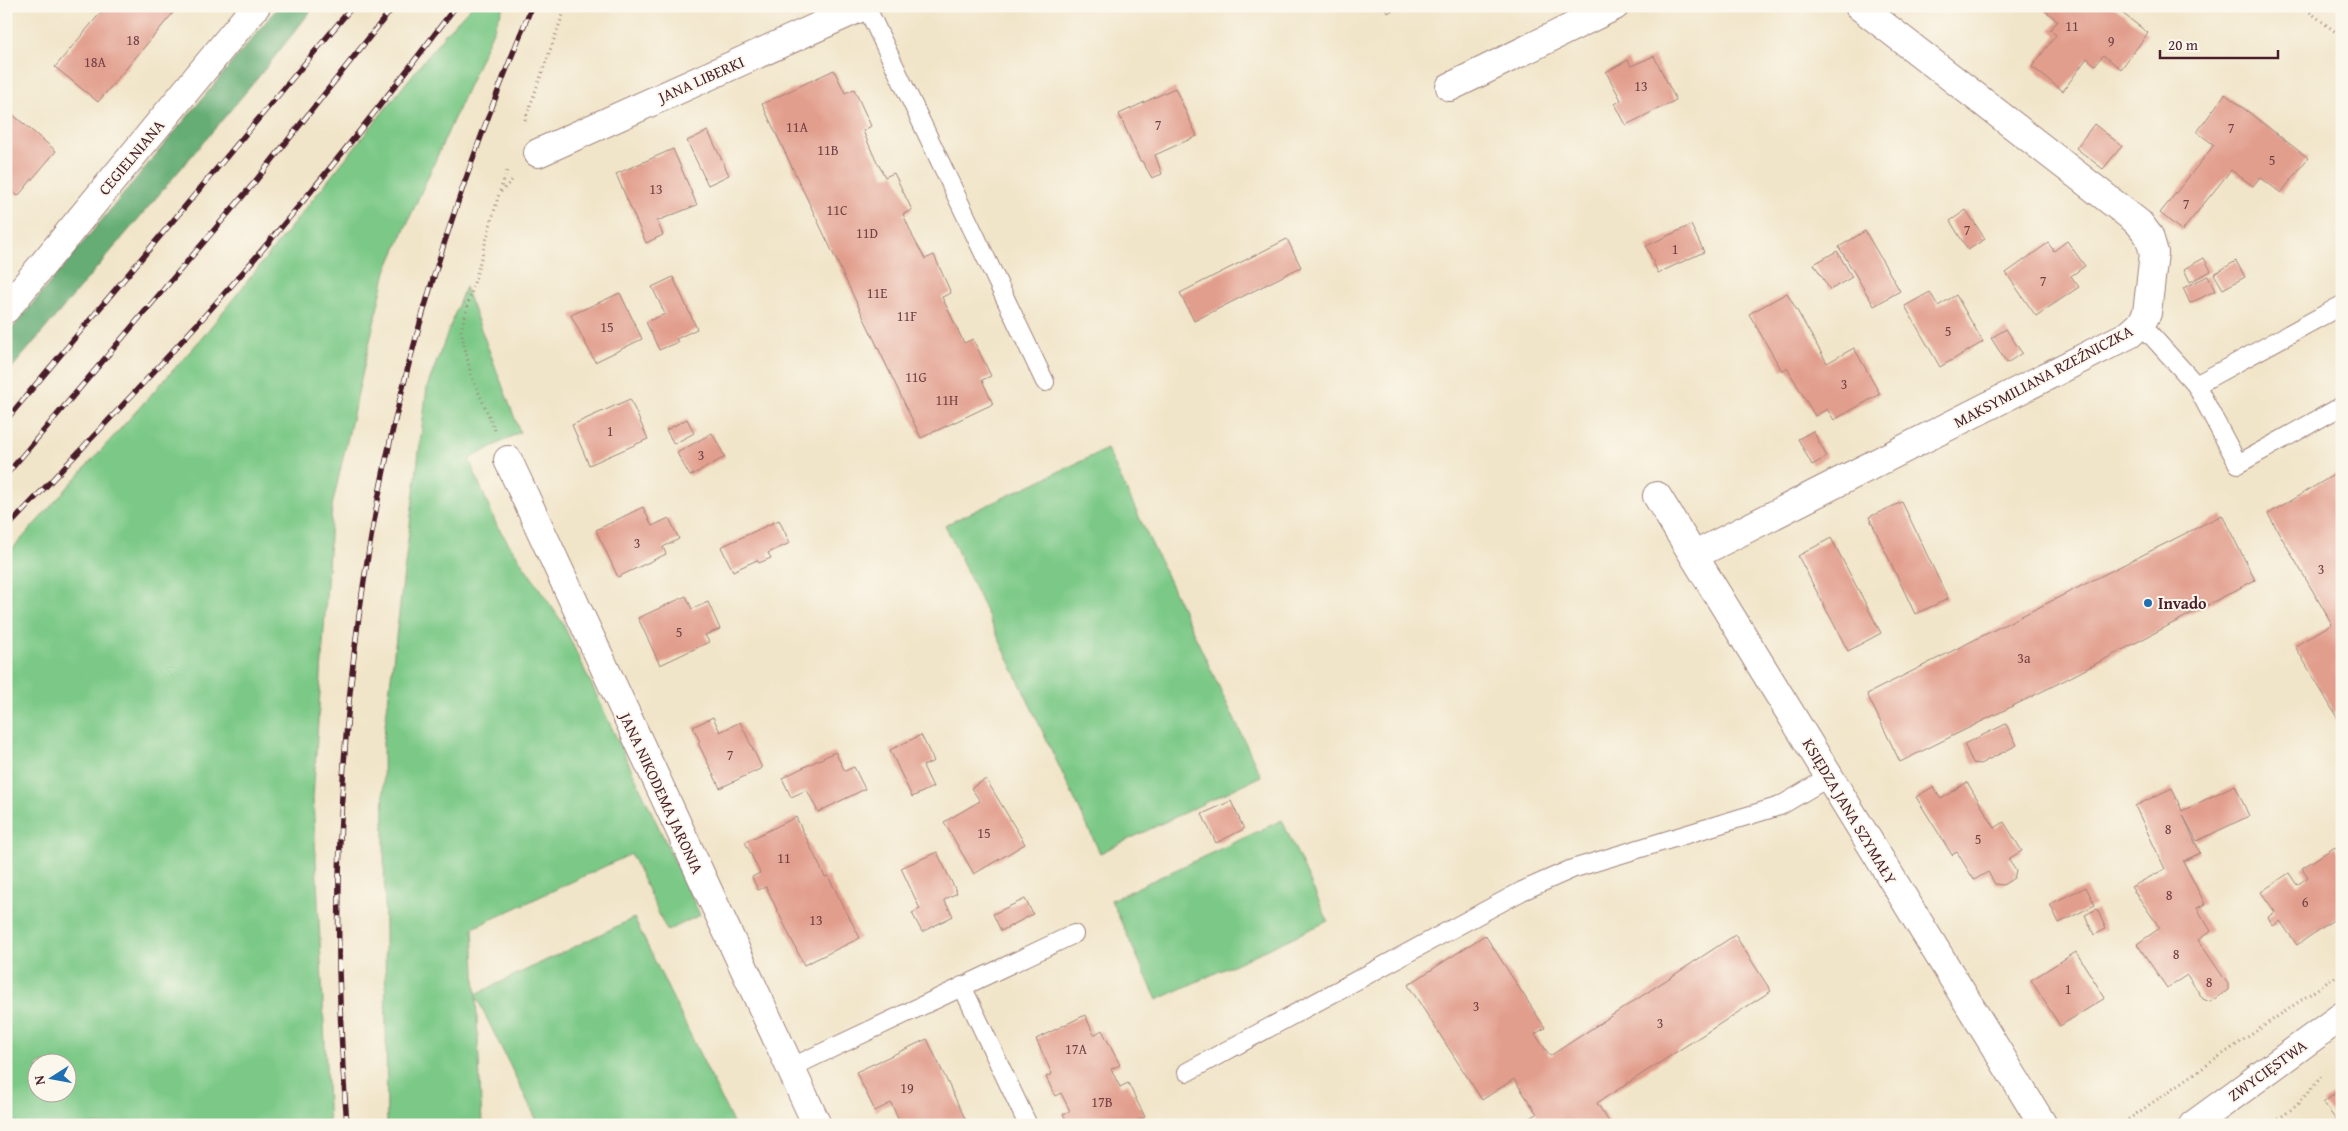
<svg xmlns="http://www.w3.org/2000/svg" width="2348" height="1131" viewBox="0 0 2348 1131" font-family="'Gentium Book Plus',serif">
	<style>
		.green { fill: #7cc987; stroke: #637459; fill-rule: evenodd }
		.forest { fill: #65ad74; stroke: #586650 }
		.building { fill: #e29e8d }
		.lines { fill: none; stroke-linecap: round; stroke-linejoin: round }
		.lane-casing { stroke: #9e827a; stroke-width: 20 }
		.street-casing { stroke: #9e827a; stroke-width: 30 }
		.secondary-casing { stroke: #9e827a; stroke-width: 30 }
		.path { stroke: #9e827a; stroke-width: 3; stroke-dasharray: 1 4; stroke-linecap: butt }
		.lane { stroke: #fff; stroke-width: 18 }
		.street { stroke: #fff; stroke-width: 28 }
		.secondary { stroke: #fff; stroke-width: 28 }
		.rail-casing { stroke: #4a1f2b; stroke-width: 5.5 }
		.rail { stroke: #fbf7ec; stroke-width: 4; stroke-dasharray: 11; stroke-linecap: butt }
		.poi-dot { fill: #1f6fb2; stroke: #fbf7ec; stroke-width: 2 }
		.labels { text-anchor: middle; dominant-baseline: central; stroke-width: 4; stroke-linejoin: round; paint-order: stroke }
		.number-label { font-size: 14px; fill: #703f44 }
		.street-label { font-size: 16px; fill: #4a1f2b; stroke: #fbf7ec }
		.poi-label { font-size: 16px; font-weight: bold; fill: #4a1f2b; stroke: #fbf7ec; text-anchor: start }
	</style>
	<rect width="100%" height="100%" fill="#fbf7ec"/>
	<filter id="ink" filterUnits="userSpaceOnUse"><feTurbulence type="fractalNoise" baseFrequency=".02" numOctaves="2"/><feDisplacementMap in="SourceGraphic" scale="10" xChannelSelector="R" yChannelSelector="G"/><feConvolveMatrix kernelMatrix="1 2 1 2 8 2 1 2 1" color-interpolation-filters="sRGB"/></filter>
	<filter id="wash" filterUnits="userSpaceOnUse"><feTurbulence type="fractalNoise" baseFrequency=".0096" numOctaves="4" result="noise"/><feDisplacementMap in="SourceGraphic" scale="20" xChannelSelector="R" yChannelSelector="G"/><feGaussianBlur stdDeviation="1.12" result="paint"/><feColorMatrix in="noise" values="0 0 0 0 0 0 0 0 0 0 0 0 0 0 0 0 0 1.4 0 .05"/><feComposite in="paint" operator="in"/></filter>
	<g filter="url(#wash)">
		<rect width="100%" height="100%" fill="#f1e5c9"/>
		<g class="green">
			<path d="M472 6H504L386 271 332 506 313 799 329 1125H6V556L201 339 446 33ZM38 1064H68V1094H38Z"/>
			<polygon points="465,287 520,432 469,459 497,526 562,622 700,915 667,931 631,854 473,928 476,994 634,918 734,1125 539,1125 476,996 482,1125 387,1125 383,742 427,387"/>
			<polygon points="1107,449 1261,776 1100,853 945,525"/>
			<polygon points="1282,820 1328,921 1157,1000 1111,900"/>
		</g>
		<polygon class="forest" points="279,6 315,6 256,80 6,375 6,336"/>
		<g id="blocks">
			<g class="building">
				<polygon points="96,6 165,6 173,13 98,102 55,67 102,11"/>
				<polygon points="1384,6 1398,6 1388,13"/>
				<polygon points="2039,6 2113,6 2148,33 2121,69 2103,55 2095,65 2087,58 2063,91 2032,67 2056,35 2050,30 2058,21"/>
				<polygon points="1654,56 1676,100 1626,125 1615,104 1621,100 1606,72 1628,60 1631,66"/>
				<polygon points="834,70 845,93 854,89 871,126 863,131 873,154 885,177 894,173 912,210 903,214 913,237 925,259 934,255 951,293 942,297 964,343 973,339 991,376 982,380 993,404 921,438 762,104"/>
				<polygon points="1175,88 1197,136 1155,155 1162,174 1152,178 1142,161 1140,161 1119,114"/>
				<polygon points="2225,94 2308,158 2281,193 2260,177 2253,186 2231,170 2182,231 2160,213 2214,145 2197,132"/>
				<polygon points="12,114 56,151 18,196 6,186 6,121"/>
				<polygon points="2094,124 2122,146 2103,169 2076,148"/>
				<polygon points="708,131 729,175 708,185 687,141"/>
				<polygon points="673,149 697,205 657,221 663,235 646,243 616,174"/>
				<polygon points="1966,210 1985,239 1968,250 1950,221"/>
				<polygon points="1691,225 1704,252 1658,273 1646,246"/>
				<polygon points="1865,231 1900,291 1874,306 1839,247"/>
				<polygon points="1287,239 1301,267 1194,321 1180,293"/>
				<polygon points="2067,241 2085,266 2071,276 2079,287 2036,316 2006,273 2048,243 2054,251"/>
				<polygon points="1837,251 1852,277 1830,290 1814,264"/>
				<polygon points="2204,258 2211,271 2190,282 2184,269"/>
				<polygon points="2236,261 2245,277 2223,289 2214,274"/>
				<polygon points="2208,276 2215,291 2190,303 2183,288"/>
				<polygon points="673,277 697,329 676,339 678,342 659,350 646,322 665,314 652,287"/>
				<polygon points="1930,292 1938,306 1956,295 1983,342 1940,367 1905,306"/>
				<polygon points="620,293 642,339 595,362 571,315"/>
				<polygon points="1787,293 1827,363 1854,348 1880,394 1834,420 1827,409 1815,416 1787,368 1782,371 1749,314"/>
				<polygon points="2006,329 2022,353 2007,363 1991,338"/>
				<polygon points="630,399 648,439 589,465 572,425"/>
				<polygon points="687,419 694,433 674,444 666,430"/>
				<polygon points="1813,431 1827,457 1812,465 1798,439"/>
				<polygon points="712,433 725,457 690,476 677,453"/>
				<polygon points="2342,470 2342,726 2295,646 2332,624 2268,514"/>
				<polygon points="1902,502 1948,599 1915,614 1869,517"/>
				<polygon points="643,507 652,526 669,518 679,539 663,547 666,554 618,577 596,530"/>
				<polygon points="2222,515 2255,580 2067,679 1900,762 1867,694"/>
				<polygon points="779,520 790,543 768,553 771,558 759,563 757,560 733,571 721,547"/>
				<polygon points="1831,538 1881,633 1848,651 1798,556"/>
				<polygon points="686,596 692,609 708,602 720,629 705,635 709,642 660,665 638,618"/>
				<polygon points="713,717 720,732 740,722 762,768 720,788 698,743 700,742 693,727"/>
				<polygon points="2006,724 2017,745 1980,764 1973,763 1964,744"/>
				<polygon points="921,735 934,761 923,766 933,787 912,797 890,750"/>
				<polygon points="835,752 845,771 854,767 865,789 818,812 807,790 791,797 782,778"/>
				<polygon points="986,779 1025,844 974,874 944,822 980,801 971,788"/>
				<polygon points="1967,782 1995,828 2004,822 2022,851 2008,859 2016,871 2014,878 2003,885 1995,884 1988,872 1974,880 1957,852 1952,855 1916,797 1933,787 1941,799"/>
				<polygon points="2235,785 2249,816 2197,841 2183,815 2200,853 2183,861 2205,904 2197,908 2211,931 2198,940 2228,984 2228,990 2210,1002 2203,999 2187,975 2167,988 2137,944 2160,928 2131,887 2165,869 2135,806 2172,788 2182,811"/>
				<polygon points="1231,801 1244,829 1216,843 1202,814"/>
				<polygon points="796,817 825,877 828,876 860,938 804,965 766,887 758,890 752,877 760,873 745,842"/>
				<polygon points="2335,847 2342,857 2342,914 2297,945 2280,921 2273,926 2268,917 2275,912 2261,892 2289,873 2297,885 2308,877 2302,868"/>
				<polygon points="937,852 957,893 944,900 953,916 922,932 912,913 920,909 901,868"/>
				<polygon points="2086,887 2095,905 2059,923 2050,904"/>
				<polygon points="1025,899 1033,914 1001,931 993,914"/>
				<polygon points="2097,909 2106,929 2094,935 2085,915"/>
				<polygon points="1485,935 1545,1028 1535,1034 1550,1056 1735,935 1771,991 1597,1103 1611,1125 1519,1125 1537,1114 1514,1079 1482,1100 1408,985"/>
				<polygon points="2076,952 2105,998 2060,1026 2031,980"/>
				<polygon points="1085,1015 1094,1035 1102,1030 1120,1065 1111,1069 1120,1087 1128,1083 1145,1117 1136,1121 1138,1125 1069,1125 1063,1114 1070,1111 1061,1093 1055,1096 1046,1077 1052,1074 1036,1039"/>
				<polygon points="927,1039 968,1125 901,1125 891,1103 875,1111 856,1072"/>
				<polygon points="2342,1088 2342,1125 2340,1125 2323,1103"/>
			</g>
		</g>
	</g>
	<g filter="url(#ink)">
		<use href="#blocks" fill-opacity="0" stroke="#9e827a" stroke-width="1"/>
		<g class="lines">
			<defs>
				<g id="lane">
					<polyline points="866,6 1045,382"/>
					<polyline points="2141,324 2196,385 2342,305"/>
					<polyline points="2196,385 2238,464 2342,406"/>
					<polyline points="962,986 1028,1125"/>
					<polyline points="790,1068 1074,934"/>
					<polyline points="1187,1072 1522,891 1572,869 1780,806 1829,777"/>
				</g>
				<g id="street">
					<polyline points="1450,87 1615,6"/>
					<polyline points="538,153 864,6"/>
					<polyline points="6,309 256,6"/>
					<polyline points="508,460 817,1125"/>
					<polyline points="1657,496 2043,1125"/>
					<polyline points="1695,555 2130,334 2141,324 2147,313 2154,253 2149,236 2139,223 1859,6"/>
				</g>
				<polyline id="secondary" points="2193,1125 2342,1016"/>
			</defs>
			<use href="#lane" class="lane-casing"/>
			<use href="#street" class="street-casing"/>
			<use href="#secondary" class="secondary-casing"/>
			<g class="path">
				<polyline points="2302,6 2342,37"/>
				<polyline points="525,120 566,6"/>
				<polyline points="500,191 507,171"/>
				<polyline points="495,430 471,375 461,330 499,194 514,178"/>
				<polyline points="2120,1125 2342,972"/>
				<polyline points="2270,1125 2296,1106 2324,1074"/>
			</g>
			<use href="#lane" class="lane"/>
			<use href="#street" class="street"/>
			<use href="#secondary" class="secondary"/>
			<defs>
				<g id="rail">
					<polyline points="6,420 353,6"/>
					<polyline points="6,475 254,183 394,6"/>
					<path d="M6 529C64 467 123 406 180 343 278 236 369 122 456 6"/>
					<path d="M347 1125C327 883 342 635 400 399 433 264 479 134 532 6"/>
				</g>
			</defs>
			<use href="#rail" class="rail-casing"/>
			<use href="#rail" class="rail"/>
		</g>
	</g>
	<circle class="poi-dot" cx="2148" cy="603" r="5"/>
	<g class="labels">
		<g class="number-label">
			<text x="2072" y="26">11</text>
			<text x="133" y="40">18</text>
			<text x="2111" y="41">9</text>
			<text x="95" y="62">18A</text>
			<text x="1641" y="86">13</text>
			<text x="1158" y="125">7</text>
			<text x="797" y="127">11A</text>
			<text x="2231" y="128">7</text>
			<text x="828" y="150">11B</text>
			<text x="2272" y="160">5</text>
			<text x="656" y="189">13</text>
			<text x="2186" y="204">7</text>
			<text x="837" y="210">11C</text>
			<text x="1967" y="230">7</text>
			<text x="867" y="233">11D</text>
			<text x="1675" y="249">1</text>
			<text x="2043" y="281">7</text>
			<text x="877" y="293">11E</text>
			<text x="907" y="316">11F</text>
			<text x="607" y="327">15</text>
			<text x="1948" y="331">5</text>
			<text x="916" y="377">11G</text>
			<text x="1844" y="384">3</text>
			<text x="947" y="400">11H</text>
			<text x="610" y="431">1</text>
			<text x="701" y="455">3</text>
			<text x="637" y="543">3</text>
			<text x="2321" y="569">3</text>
			<text x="679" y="632">5</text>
			<text x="2024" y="658">3a</text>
			<text x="730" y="755">7</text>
			<text x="2168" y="829">8</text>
			<text x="984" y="833">15</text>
			<text x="1978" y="839">5</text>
			<text x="784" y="858">11</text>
			<text x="2169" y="895">8</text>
			<text x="2305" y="902">6</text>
			<text x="816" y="920">13</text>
			<text x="2176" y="954">8</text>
			<text x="2209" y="982">8</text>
			<text x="2068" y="989">1</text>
			<text x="1476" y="1006">3</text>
			<text x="1660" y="1023">3</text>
			<text x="1076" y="1049">17A</text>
			<text x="907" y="1088">19</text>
			<text x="1102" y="1102">17B</text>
		</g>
		<g class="street-label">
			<text transform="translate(701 79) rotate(-24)">JANA LIBERKI</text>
			<text transform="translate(131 157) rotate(-50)">CEGIELNIANA</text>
			<text transform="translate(2043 376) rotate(-28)">MAKSYMILIANA RZEŹNICZKA</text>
			<text transform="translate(662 793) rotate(65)">JANA NIKODEMA JARONIA</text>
			<text transform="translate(1850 811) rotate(59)">KSIĘDZA JANA SZYMAŁY</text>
			<text transform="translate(2267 1070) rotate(-36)">ZWYCIĘSTWA</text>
		</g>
		<g class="poi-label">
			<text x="2158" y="603">Invado</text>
		</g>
	</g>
	<rect width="2348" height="1131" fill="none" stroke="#fbf7ec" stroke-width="25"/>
	<g transform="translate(52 1078) rotate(259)"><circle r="24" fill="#fbf7ec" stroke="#b4a19f"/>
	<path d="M0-4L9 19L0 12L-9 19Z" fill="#1f6fb2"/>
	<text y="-8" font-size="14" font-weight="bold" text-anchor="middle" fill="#4a1f2b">N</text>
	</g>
	<path d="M2160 50v8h118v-8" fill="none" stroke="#4a1f2b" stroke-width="2.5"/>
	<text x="2168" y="50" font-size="15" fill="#4a1f2b" stroke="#fbf7ec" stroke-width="4" paint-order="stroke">20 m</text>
</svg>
